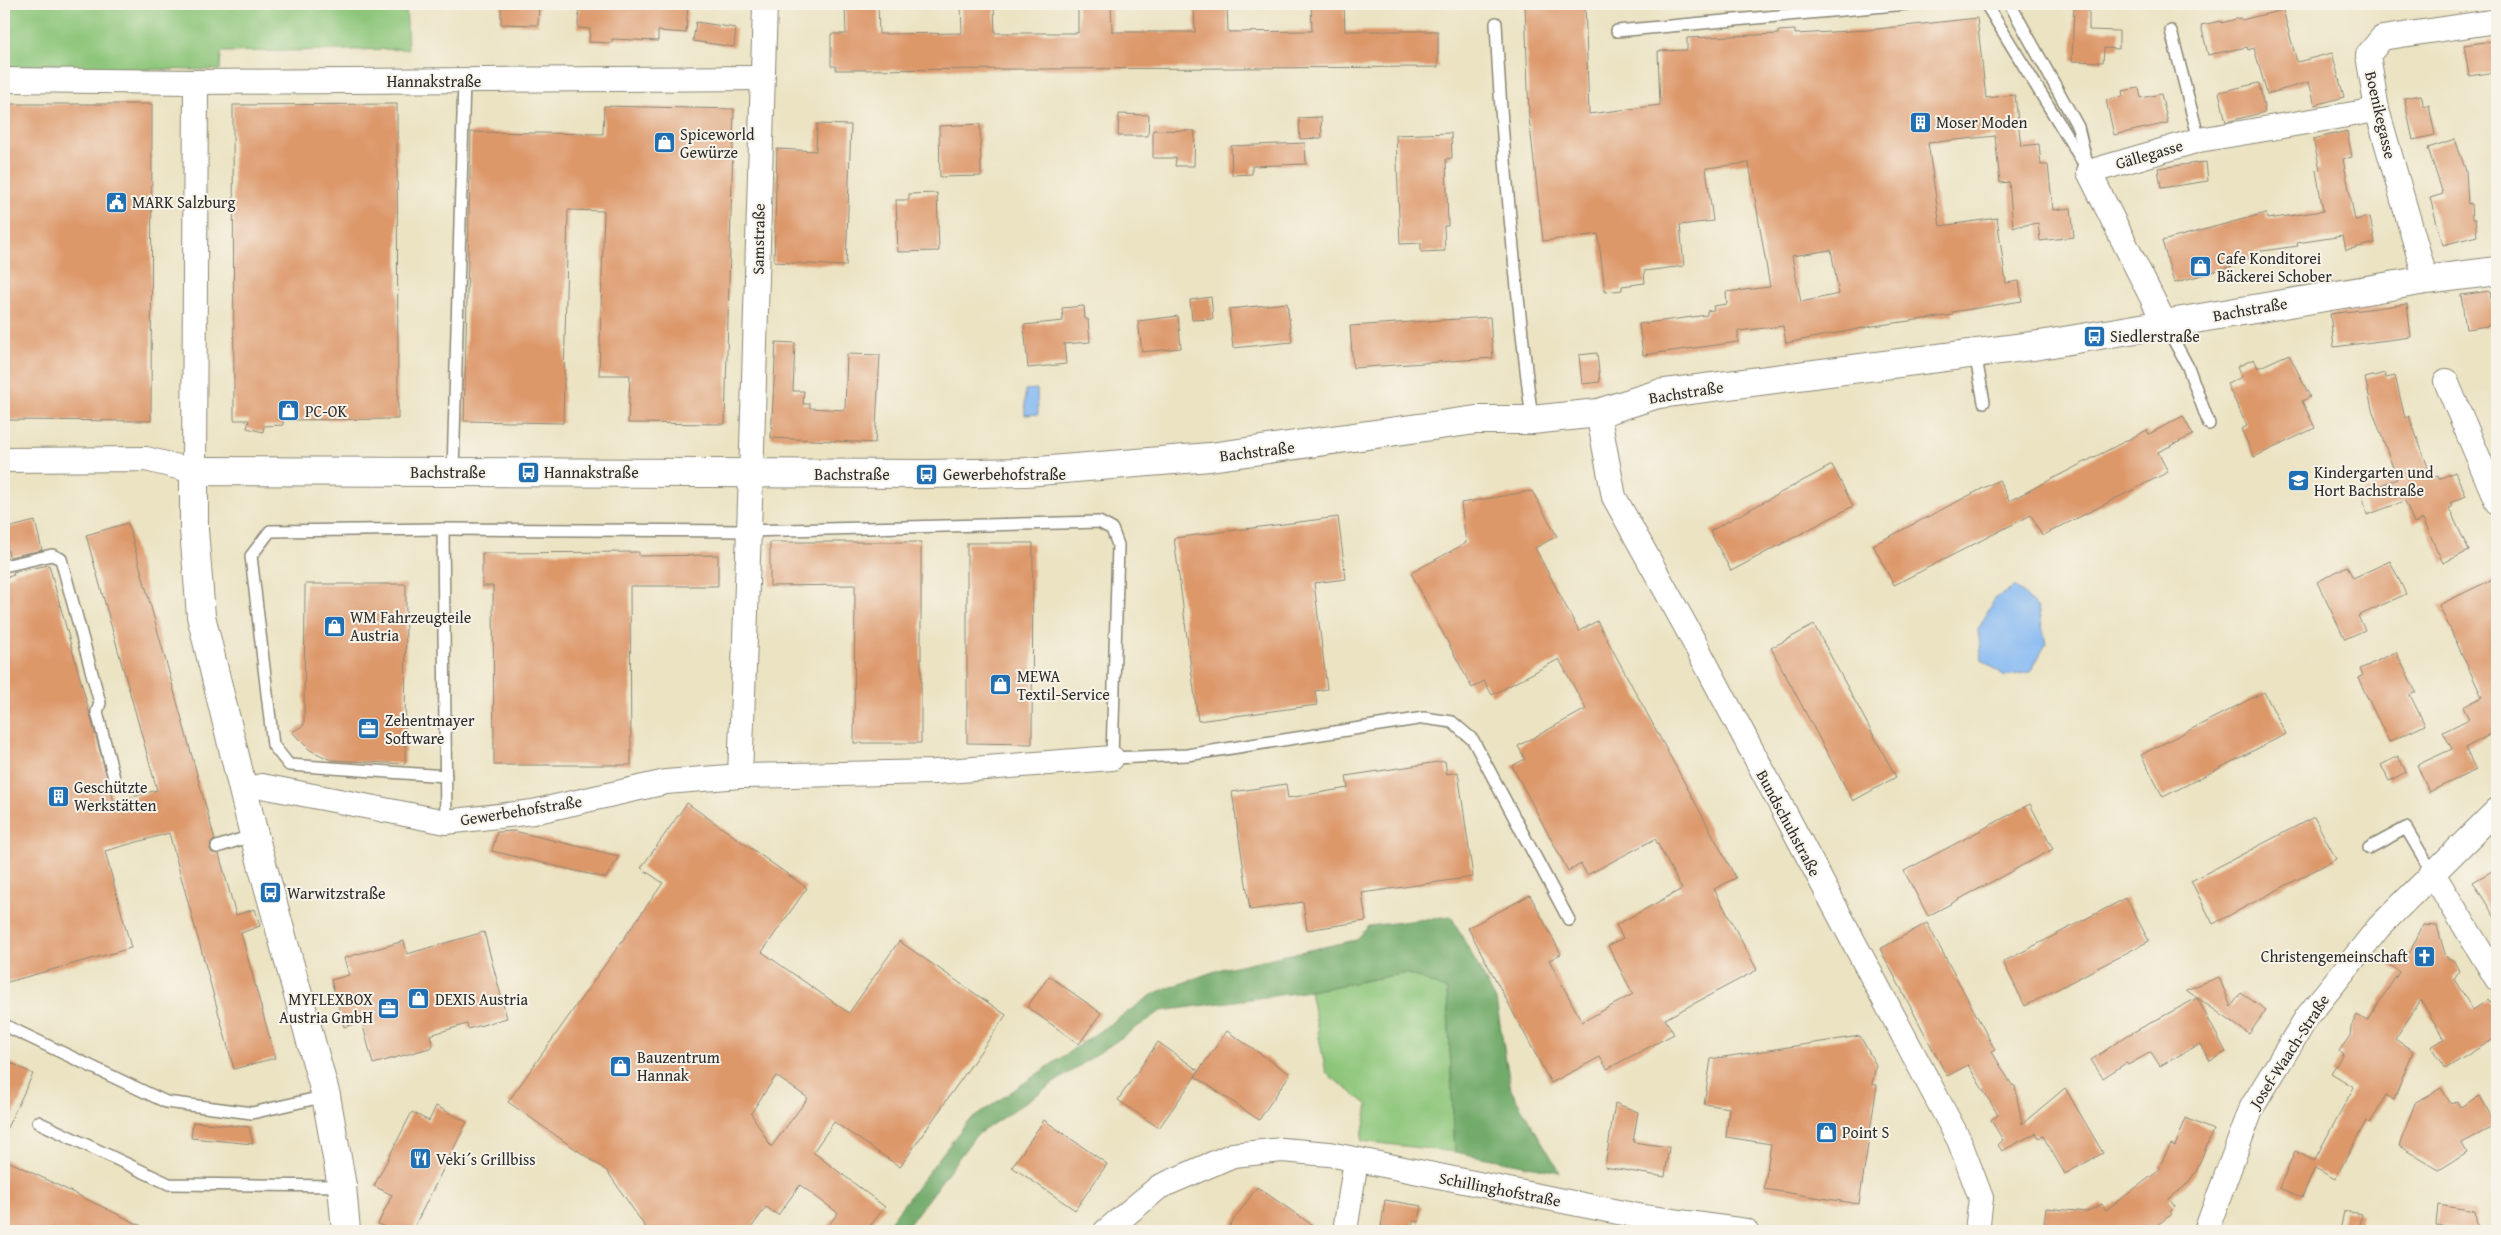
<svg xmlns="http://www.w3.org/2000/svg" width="2501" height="1235" viewBox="0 0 2501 1235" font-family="'Gentium Book Plus',serif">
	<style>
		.green { fill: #8dc67a; stroke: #5c7852 }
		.forest { fill: #72ab6a; stroke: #4e6b4a }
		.water { fill: #85b9f3; stroke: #58728f }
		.building { fill: #dd986a; fill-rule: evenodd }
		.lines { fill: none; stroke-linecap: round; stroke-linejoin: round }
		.service-casing { stroke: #8b8776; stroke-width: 14 }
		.minor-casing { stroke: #8b8776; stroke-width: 26 }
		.tertiary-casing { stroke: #8b8776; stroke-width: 30 }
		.service { stroke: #fff; stroke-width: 11 }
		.minor { stroke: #fff; stroke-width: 24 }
		.tertiary { stroke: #fff; stroke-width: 28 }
		.labels { text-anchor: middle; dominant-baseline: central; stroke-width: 4; stroke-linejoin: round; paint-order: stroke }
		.street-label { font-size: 16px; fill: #2b2b2b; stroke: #f7f3e8 }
		.poi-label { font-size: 16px; fill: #2b2b2b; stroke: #f7f3e8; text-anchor: start }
	</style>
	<rect width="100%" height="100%" fill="#f7f3e8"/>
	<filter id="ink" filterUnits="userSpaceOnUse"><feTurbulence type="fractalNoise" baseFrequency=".02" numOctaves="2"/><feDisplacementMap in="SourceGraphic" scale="10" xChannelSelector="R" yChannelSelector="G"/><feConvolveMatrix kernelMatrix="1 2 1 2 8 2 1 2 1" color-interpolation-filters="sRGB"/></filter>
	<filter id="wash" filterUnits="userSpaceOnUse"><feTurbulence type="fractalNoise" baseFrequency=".0096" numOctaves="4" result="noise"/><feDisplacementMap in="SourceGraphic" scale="20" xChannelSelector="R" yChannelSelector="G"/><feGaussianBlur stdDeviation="1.12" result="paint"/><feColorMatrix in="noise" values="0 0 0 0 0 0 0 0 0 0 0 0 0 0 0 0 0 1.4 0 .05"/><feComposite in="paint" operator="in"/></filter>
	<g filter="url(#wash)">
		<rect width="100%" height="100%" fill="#ebe3c2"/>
		<g class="green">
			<polygon points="4,4 406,4 408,49 221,52 220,70 4,68"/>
			<polygon points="1406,973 1447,989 1455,1152 1361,1141 1368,1105 1326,1073 1310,991"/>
		</g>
		<polygon class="forest" points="1451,916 1496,1000 1511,1090 1560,1172 1455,1152 1447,990 1406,973 1310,991 1161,1011 975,1136 904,1231 883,1231 966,1123 1155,993 1221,969 1356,940 1369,926"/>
		<g class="water">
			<polygon points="1037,389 1038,414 1025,415 1025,390"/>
			<polygon points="2015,586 2038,608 2046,644 2030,672 2005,676 1982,660 1978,630 1995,599"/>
		</g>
		<g id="blocks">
			<g class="building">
				<polygon points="501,4 539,4 538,25 501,24"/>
				<polygon points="579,4 688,4 686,33 658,31 658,41 612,39 612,43 589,42 590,29 578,28"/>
				<polygon points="845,4 878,4 879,34 962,33 961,4 994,4 995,33 1078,33 1078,4 1111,4 1112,32 1195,32 1194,4 1227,4 1228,32 1312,31 1311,4 1344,4 1345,31 1438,31 1438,67 836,70 836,66 831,66 831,34 846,34"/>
				<path d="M1525 4H1585L1589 114 1660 105 1658 51 1687 50V38L1778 34V31L1795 30V34L1868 30 1977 18 1986 98 2015 95 2021 146 2039 144 2041 165H2048L2053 210 2071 208 2074 237 2040 241 2038 223 2013 227 2009 182 2000 183 1995 136 1928 143 1940 226 1997 218 2006 283 2019 281 2022 301 1952 312 1953 315 1873 326 1786 343 1783 326 1738 331V342L1643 355 1639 324 1707 315V311L1714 310 1713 306 1727 304 1726 292 1770 287 1749 163 1706 168 1713 221 1680 225 1684 266 1644 271 1645 283 1622 286V290L1605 292 1598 234 1543 241 1529 117ZM1831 250 1839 294 1801 302 1792 256Z"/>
				<polygon points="2074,4 2089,4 2089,30 2119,31 2119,49 2104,48 2103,62 2072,61"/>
				<polygon points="2283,10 2297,62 2332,53 2344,97 2315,105 2309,82 2267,94 2254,48 2248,50 2247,47 2208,55 2201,25 2221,21 2221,23 2240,18 2241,20"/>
				<polygon points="696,22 736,28 734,47 693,41"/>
				<polygon points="2492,41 2496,72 2469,76 2464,45"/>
				<polygon points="2259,83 2265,112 2226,122 2219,92"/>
				<polygon points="2139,88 2141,98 2161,94 2168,123 2114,135 2106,100 2123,96 2122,91"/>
				<polygon points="2421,95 2424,107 2429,105 2435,135 2413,140 2404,98"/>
				<polygon points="4,104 152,104 151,421 4,420"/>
				<polygon points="397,104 398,419 283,420 283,425 264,426 263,432 247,428 249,420 234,420 233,105"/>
				<polygon points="604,106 734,109 725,424 628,423 630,375 599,375 604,211 568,210 563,423 464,421 471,132 603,134"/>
				<polygon points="1119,114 1149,115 1148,136 1118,136"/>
				<polygon points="1321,117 1322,138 1300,139 1299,118"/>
				<polygon points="817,124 851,125 846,266 774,262 777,149 816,151"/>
				<polygon points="980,124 981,176 940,177 939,126"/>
				<polygon points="1153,130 1195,131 1194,166 1175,166 1176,158 1153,158"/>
				<polygon points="2347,131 2352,157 2343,159 2355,220 2370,217 2375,243 2346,250 2343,236 2297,243 2298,246 2255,252 2257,256 2232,263 2232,266 2174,283 2162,241 2266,213 2267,219 2323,211 2316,170 2320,169 2313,139"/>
				<polygon points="1451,133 1452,158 1446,159 1448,226 1444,226 1445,251 1421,252 1421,243 1400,244 1396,135"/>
				<polygon points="2455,139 2466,171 2468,204 2471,203 2472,219 2475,219 2477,236 2443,245 2430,198 2443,194 2428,148"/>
				<polygon points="1305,143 1306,164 1252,166 1252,174 1232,175 1231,146"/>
				<polygon points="2206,162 2208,181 2161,188 2158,168"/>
				<polygon points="937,193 939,251 898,252 896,200 909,200 909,194"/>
				<polygon points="2490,291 2495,325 2466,329 2461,295"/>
				<polygon points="1211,297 1213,319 1192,320 1190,300"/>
				<polygon points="1287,303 1292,342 1233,348 1229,309"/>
				<polygon points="2407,304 2411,337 2334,347 2330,314"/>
				<polygon points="1084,306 1085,319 1088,319 1090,342 1064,344 1066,364 1028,368 1024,325 1063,321 1062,308"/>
				<polygon points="1178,316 1181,348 1142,352 1138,321"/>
				<polygon points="1490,317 1493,358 1353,368 1350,326"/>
				<polygon points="776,342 795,343 793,391 804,391 803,404 810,404 810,408 845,410 847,354 880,355 875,443 771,438"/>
				<polygon points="1597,353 1600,382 1582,384 1579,355"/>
				<polygon points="2289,354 2310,397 2302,401 2315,428 2254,457 2241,429 2247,426 2227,384 2242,377 2237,367 2254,359 2258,368"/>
				<polygon points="2385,373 2386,378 2395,376 2405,418 2409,416 2432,478 2438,476 2439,479 2455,472 2466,496 2450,503 2452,507 2449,508 2469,551 2443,563 2423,519 2414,523 2405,501 2367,515 2362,492 2397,479 2372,409 2365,378"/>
				<polygon points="2183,416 2193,435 2158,452 2168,472 2042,536 2031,515 1894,585 1873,545 1999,480 2009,501 2147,430 2149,434"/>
				<polygon points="1832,465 1853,506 1731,571 1710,531"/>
				<polygon points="1532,491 1557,536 1535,548 1579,631 1597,621 1736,878 1714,889 1757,970 1665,1019 1674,1034 1607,1069 1600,1057 1551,1083 1468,928 1530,895 1561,954 1549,960 1582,1022 1633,994 1608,946 1623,938 1616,925 1682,889 1655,839 1587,875 1581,864 1568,871 1512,766 1525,759 1518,746 1586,709 1559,659 1492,695 1484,681 1472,688 1411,573 1466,543 1461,503"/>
				<polygon points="1338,517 1346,579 1314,583 1327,689 1315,691 1317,705 1198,721 1174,538"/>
				<polygon points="35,521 42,550 9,557 4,529"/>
				<polygon points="128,523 215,840 211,842 210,849 212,853 219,854 236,915 255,909 260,926 241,933 275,1058 234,1069 169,833 105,851 131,948 4,983 4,578 14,575 13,572 49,565 114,802 157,790 86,535"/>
				<polygon points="770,542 921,542 921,743 854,743 855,585 770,586"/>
				<polygon points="967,543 1033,543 1032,744 967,743"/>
				<polygon points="639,552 639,556 718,555 718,586 630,586 631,765 494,765 493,586 482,586 482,553"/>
				<polygon points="2390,561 2406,594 2358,616 2365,630 2345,639 2317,582 2347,566 2353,578"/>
				<polygon points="2497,577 2497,731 2465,748 2476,770 2429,792 2417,765 2452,749 2443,732 2469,719 2463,707 2482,697 2439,605"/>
				<polygon points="305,584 406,584 405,764 331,760 310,750 292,732 304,725"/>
				<polygon points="1814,625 1896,777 1853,801 1771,648"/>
				<polygon points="2396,652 2416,692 2410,695 2425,725 2389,742 2358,678 2363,675 2360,669"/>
				<polygon points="2264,692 2286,734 2163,797 2141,755"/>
				<polygon points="2398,756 2406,772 2389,781 2381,765"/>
				<polygon points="1445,761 1447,774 1458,772 1473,877 1362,893 1366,921 1307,930 1303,902 1250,910 1232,792 1286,784 1288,798 1348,788 1346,776"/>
				<path d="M687 803 807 888 762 952 849 1013 899 941 1006 1015 900 1167 834 1122 813 1152 885 1207 866 1231H824L838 1213 800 1185 778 1215 766 1207 749 1231H648L607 1171 508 1102 663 883 641 868ZM776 1076 808 1098 771 1147 751 1113Z"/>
				<polygon points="2030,804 2053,849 1928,916 1904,871"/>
				<polygon points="2314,817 2336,859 2213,924 2191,881"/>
				<polygon points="514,831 619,856 606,878 492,851 497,832"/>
				<polygon points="2497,868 2497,921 2473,882"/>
				<polygon points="2126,898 2149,941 2025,1006 2003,962"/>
				<polygon points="1927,923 1995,1050 1992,1052 2012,1085 2015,1086 2022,1124 2065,1088 2103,1153 2065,1174 2043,1136 2039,1138 2036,1133 2002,1151 1998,1145 2003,1140 1991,1120 1998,1115 1968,1065 1947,1076 1880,949"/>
				<polygon points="2423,925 2437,926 2446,957 2454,961 2459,971 2454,979 2473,1010 2488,1000 2490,1003 2497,999 2497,1037 2445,1069 2431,1047 2444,1039 2421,1000 2395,1039 2413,1051 2394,1100 2386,1095 2370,1123 2366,1121 2335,1179 2315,1168 2302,1197 2279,1188 2295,1151 2314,1161 2330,1131 2354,1087 2331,1073 2343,1054 2339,1051 2350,1036 2351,1026 2357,1015 2367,1021 2399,972 2385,961 2409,954"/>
				<polygon points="484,932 507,1018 468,1029 467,1024 430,1035 433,1047 373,1064 362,1022 344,1027 331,980 349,975 344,958 404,941 407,954"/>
				<polygon points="1049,976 1101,1013 1079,1044 1027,1007"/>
				<polygon points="2219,977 2231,1007 2241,993 2266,1010 2249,1034 2186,990"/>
				<polygon points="2197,998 2226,1052 2210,1061 2200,1044 2160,1066 2151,1052 2128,1065 2126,1063 2103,1078 2091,1060 2128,1035"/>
				<polygon points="1227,1031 1290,1074 1259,1120 1195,1076"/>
				<polygon points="1860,1036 1876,1065 1872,1084 1877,1085 1859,1204 1764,1189 1771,1144 1726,1137 1729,1108 1704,1104 1711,1059"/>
				<polygon points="1158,1042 1199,1071 1159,1128 1118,1100"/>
				<polygon points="4,1059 33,1074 4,1134"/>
				<polygon points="2441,1088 2451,1104 2457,1101 2460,1107 2480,1096 2496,1125 2462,1143 2467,1153 2439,1170 2399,1146 2415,1103"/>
				<polygon points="1615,1103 1638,1112 1633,1142 1669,1147 1665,1177 1605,1167"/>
				<polygon points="436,1106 467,1122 412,1231 392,1231 378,1224 392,1195 374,1186 412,1112 429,1121"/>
				<polygon points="2186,1118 2213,1130 2196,1172 2186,1185 2169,1199 2175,1207 2170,1212 2172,1214 2149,1231 2043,1231 2046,1208 2086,1212 2102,1204 2106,1210 2161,1169 2159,1167 2171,1144 2175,1146"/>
				<polygon points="1044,1120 1107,1164 1075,1210 1012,1167"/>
				<polygon points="193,1122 249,1127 253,1144 191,1138"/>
				<polygon points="4,1159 152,1231 4,1231"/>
				<polygon points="1257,1187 1321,1231 1226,1231"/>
				<polygon points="1385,1200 1422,1206 1419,1222 1413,1221 1412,1231 1381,1227"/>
				<polygon points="2438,1205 2475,1211 2478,1231 2436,1225"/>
				<polygon points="2344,1211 2362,1214 2359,1231 2340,1231"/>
			</g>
		</g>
	</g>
	<g filter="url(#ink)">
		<use href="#blocks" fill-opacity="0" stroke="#8b8776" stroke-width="1"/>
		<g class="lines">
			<defs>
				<g id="service">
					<polyline points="1986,4 2089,172"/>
					<polyline points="2010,4 2078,127 2086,160"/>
					<path d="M1496 23C1502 156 1516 288 1532 420"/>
					<polyline points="1617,31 1906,4"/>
					<polyline points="2171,31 2199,140"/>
					<polyline points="2165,324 2188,367 2209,424"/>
					<polyline points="1971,354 1977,364 1984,402"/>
					<polyline points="453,472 464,80"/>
					<polyline points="443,529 446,822"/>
					<polyline points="4,566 52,555 61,559 100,703 97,712 114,778"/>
					<polyline points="446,776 289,765 273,745 251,556 270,531 443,529 748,531 1099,522 1112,529 1118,545 1112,758 1187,755 1424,718 1452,722 1473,740 1569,920"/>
					<polyline points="217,847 254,835"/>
					<polyline points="2369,848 2406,828 2432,872"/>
					<polyline points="4,1025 166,1102 252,1113 326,1096"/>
					<polyline points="38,1122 169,1184 342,1186"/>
				</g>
				<g id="minor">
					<polyline points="4,80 196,82 762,78"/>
					<polyline points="2426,280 2377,110 2368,55 2382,38 2497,21"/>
					<polyline points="2165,324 2089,172 2199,140 2377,110"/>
					<polyline points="2446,381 2497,502"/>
					<polyline points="1598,413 1614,497 1685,625 1959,1140 1981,1198 1977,1231"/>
					<polyline points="4,460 146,459 194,471 196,82"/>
					<polyline points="740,776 935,772 1112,758"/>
					<polyline points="244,790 262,786 446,822 533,812 666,782 740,776 752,447 765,4"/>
					<polyline points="2432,872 2497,979"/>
					<polyline points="1106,1231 1159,1187 1233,1155 1282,1150 1329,1154 1643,1217 1746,1231"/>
					<polyline points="1345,1231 1356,1160"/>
					<polyline points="2206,1231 2252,1107 2307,1017 2379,927 2497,810"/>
				</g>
				<polyline id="tertiary" points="346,1231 342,1186 326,1096 254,835 201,616 194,530 194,471 927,474 1026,472 1210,457 1476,420 1532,420 1598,413 1658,394 2040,345 2426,280 2497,271"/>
			</defs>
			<use href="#service" class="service-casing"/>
			<use href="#minor" class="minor-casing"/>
			<use href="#tertiary" class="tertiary-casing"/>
			<use href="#service" class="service"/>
			<use href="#minor" class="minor"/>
			<use href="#tertiary" class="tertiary"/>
		</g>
	</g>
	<defs>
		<symbol id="building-square" viewBox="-11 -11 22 22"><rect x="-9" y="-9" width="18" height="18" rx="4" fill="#1f6fb2" stroke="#f7f3e8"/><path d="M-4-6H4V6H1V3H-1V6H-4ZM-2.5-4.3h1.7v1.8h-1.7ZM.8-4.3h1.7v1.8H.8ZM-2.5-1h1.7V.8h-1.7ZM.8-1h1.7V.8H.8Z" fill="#fff"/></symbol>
		<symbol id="shop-square" viewBox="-11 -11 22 22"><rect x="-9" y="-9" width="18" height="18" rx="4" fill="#1f6fb2" stroke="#f7f3e8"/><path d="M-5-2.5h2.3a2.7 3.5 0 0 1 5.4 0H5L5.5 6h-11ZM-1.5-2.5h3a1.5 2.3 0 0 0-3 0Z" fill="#fff"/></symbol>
		<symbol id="civic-square" viewBox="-11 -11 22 22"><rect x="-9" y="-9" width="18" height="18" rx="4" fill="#1f6fb2" stroke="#f7f3e8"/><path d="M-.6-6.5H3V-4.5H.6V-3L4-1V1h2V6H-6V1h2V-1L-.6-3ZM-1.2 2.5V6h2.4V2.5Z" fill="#fff"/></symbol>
		<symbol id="bus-square" viewBox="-11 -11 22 22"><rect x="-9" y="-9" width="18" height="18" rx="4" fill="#1f6fb2" stroke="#f7f3e8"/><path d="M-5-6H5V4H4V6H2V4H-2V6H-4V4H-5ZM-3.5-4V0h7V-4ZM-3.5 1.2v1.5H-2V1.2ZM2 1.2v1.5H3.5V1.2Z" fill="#fff"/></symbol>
		<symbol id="school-square" viewBox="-11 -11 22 22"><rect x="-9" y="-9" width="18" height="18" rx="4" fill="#1f6fb2" stroke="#f7f3e8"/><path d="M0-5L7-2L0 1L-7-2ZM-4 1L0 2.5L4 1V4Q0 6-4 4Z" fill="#fff"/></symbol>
		<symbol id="office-square" viewBox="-11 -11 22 22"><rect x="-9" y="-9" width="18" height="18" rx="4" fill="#1f6fb2" stroke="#f7f3e8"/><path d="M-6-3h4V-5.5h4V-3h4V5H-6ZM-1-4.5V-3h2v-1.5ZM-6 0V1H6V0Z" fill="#fff"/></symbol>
		<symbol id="church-square" viewBox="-11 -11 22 22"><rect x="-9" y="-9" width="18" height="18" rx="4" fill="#1f6fb2" stroke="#f7f3e8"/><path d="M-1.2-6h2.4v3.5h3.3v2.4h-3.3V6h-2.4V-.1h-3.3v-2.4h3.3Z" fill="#fff"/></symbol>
		<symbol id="restaurant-square" viewBox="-11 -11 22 22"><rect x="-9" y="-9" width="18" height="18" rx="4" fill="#1f6fb2" stroke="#f7f3e8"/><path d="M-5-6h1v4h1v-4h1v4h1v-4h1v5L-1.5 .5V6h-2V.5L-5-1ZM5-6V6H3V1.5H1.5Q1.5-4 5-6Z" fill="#fff"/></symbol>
	</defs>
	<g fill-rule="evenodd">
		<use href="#building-square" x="1908" y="110" width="25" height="25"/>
		<use href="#shop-square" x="652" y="130" width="25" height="25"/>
		<use href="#civic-square" x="104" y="190" width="25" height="25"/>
		<use href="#shop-square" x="2188" y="254" width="25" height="25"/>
		<use href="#bus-square" x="2082" y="324" width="25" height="25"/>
		<use href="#shop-square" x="276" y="398" width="25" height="25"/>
		<use href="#bus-square" x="516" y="460" width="25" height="25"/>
		<use href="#bus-square" x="914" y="462" width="25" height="25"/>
		<use href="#school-square" x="2286" y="468" width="25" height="25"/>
		<use href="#shop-square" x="322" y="614" width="25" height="25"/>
		<use href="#shop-square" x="988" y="672" width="25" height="25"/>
		<use href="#office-square" x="356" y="716" width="25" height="25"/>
		<use href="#building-square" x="46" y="784" width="25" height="25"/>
		<use href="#bus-square" x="258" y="880" width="25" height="25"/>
		<use href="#church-square" x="2412" y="944" width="25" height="25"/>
		<use href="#shop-square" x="406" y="986" width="25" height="25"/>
		<use href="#office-square" x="376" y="996" width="25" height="25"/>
		<use href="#shop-square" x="608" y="1054" width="25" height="25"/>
		<use href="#shop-square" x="1814" y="1120" width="25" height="25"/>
		<use href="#restaurant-square" x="408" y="1146" width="25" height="25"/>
	</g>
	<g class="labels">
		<g class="street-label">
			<text x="434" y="81">Hannakstraße</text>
			<text transform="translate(2381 115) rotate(77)">Boenikegasse</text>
			<text transform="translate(2149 154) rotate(-16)">Gällegasse</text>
			<text transform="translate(758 239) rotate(-89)">Samstraße</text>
			<text transform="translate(2250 309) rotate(-10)">Bachstraße</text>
			<text transform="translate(1686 392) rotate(-9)">Bachstraße</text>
			<text transform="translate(1257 451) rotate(-7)">Bachstraße</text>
			<text x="448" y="472">Bachstraße</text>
			<text x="852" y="474">Bachstraße</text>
			<text transform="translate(521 810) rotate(-9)">Gewerbehofstraße</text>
			<text transform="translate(1789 823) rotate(62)">Bundschuhstraße</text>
			<text transform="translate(2289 1051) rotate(-57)">Josef-Waach-Straße</text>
			<text transform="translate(1500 1189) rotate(11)">Schillinghofstraße</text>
		</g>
		<g class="poi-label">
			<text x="1936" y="122">Moser Moden</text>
			<text x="680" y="134">Spiceworld<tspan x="680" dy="18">Gewürze</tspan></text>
			<text x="132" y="202">MARK Salzburg</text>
			<text x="2217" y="258">Cafe Konditorei<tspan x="2217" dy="18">Bäckerei Schober</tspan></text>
			<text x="2110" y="336">Siedlerstraße</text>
			<text x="305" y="411">PC-OK</text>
			<text x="544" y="472">Hannakstraße</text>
			<text x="2314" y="472">Kindergarten und<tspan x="2314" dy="18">Hort Bachstraße</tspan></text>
			<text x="943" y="474">Gewerbehofstraße</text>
			<text x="350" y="617">WM Fahrzeugteile<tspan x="350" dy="18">Austria</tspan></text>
			<text x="1017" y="676">MEWA<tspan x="1017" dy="18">Textil-Service</tspan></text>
			<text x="385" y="720">Zehentmayer<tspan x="385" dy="18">Software</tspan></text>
			<text x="74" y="787">Geschützte<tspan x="74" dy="18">Werkstätten</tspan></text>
			<text x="287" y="893">Warwitzstraße</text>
			<text x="2408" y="956" text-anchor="end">Christengemeinschaft</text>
			<text x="373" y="999" text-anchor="end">MYFLEXBOX<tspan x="373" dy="18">Austria GmbH</tspan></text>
			<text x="435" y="999">DEXIS Austria</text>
			<text x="637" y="1057">Bauzentrum<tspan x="637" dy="18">Hannak</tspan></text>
			<text x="1842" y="1132">Point S</text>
			<text x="436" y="1159">Veki´s Grillbiss</text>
		</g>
	</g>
	<rect width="2501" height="1235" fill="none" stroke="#f7f3e8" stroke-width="20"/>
</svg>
